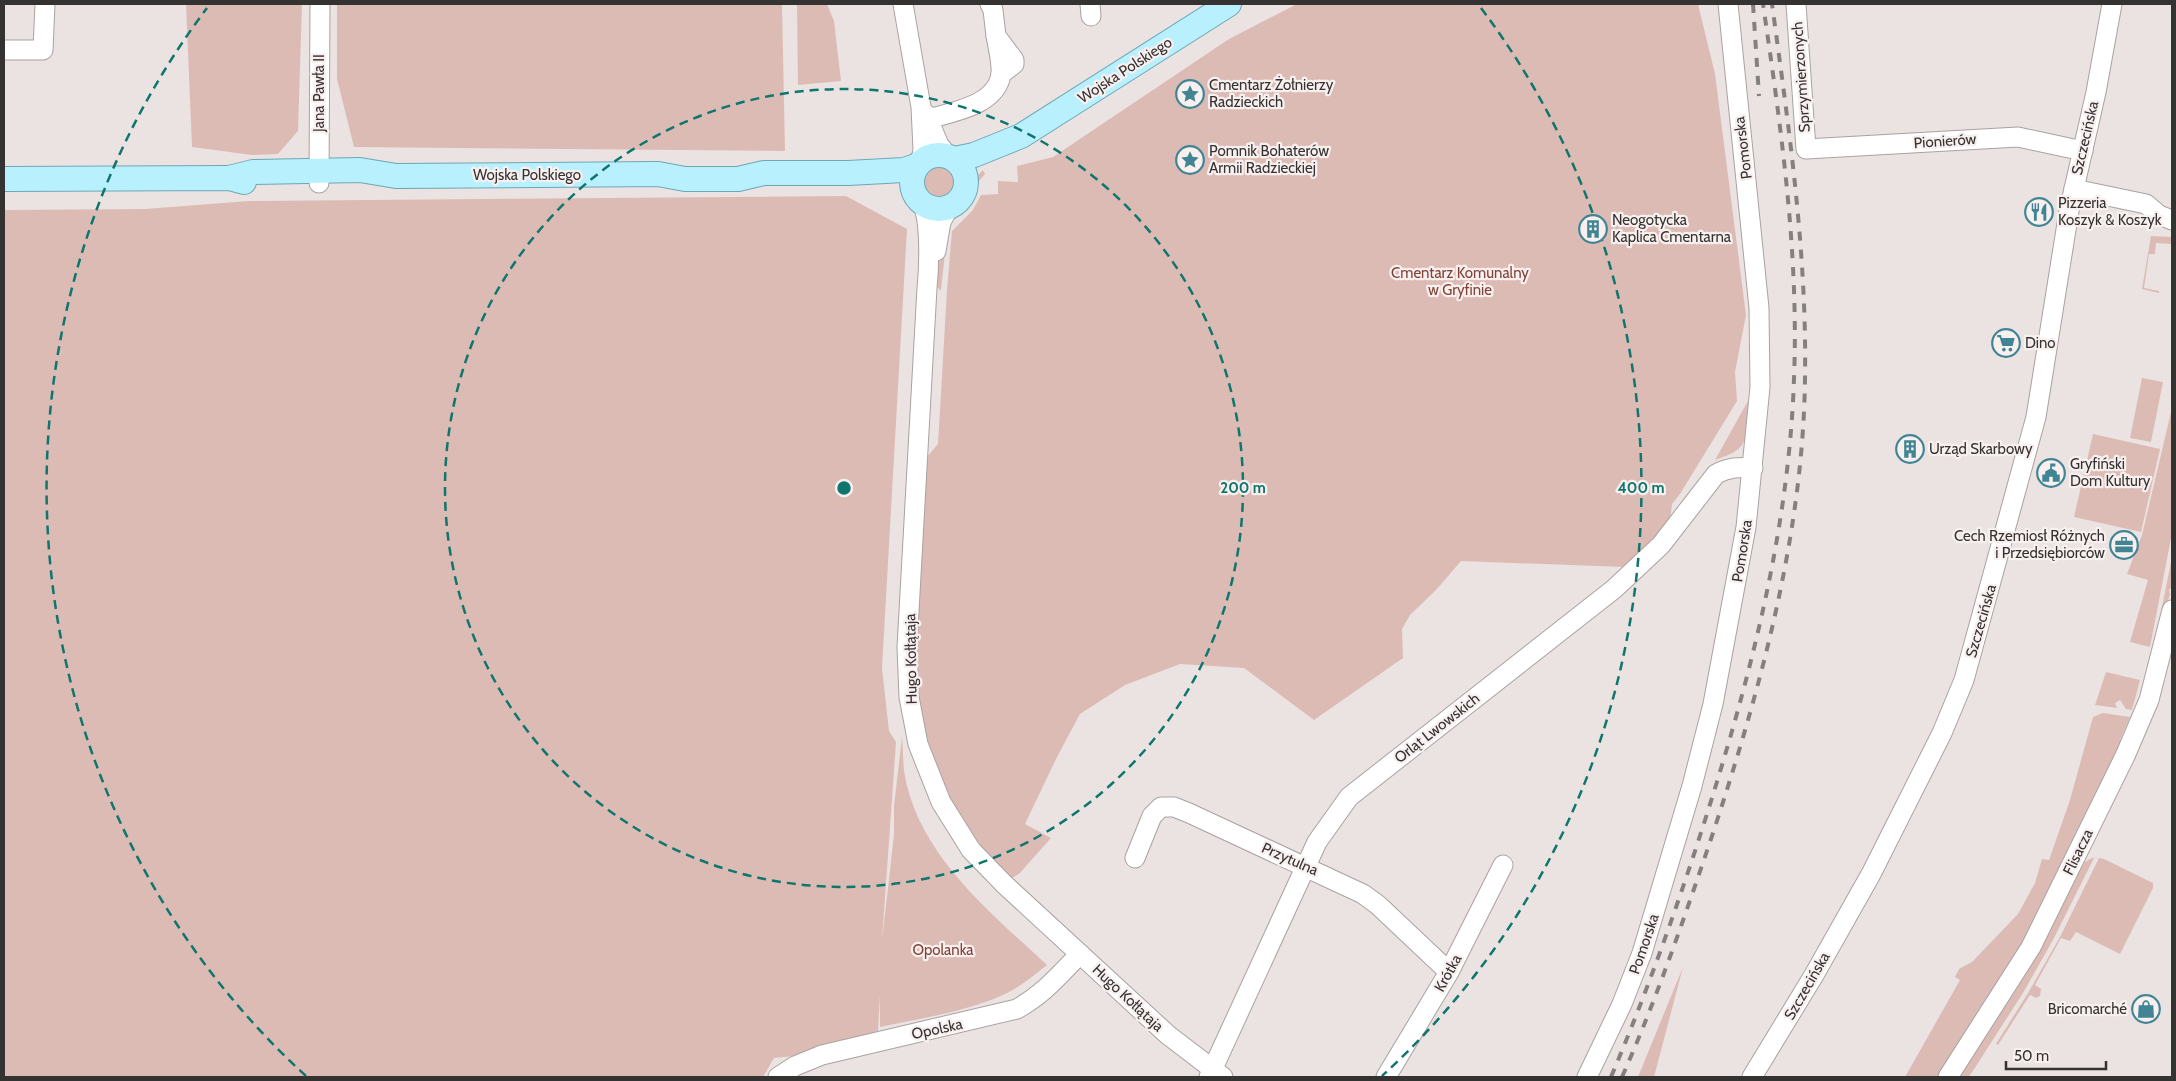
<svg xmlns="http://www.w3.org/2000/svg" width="2176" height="1081" viewBox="0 0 2176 1081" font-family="Cabin,sans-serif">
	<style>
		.green { fill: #ddbbb5 }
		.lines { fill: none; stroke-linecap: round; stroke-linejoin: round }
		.minor-casing { stroke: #a9a2a1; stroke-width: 21 }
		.major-casing { stroke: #6ca7b7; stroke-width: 26 }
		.minor { stroke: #fff; stroke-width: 19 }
		.major { stroke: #b9f0fe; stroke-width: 24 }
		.rail { stroke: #85807f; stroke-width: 4; stroke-dasharray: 9 9; stroke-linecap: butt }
		.ring { fill: none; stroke: #0f766e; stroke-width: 2.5; stroke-dasharray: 9 6 }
		.labels { text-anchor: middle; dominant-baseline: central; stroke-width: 4.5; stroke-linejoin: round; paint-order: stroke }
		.street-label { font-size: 15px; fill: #353232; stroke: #f8f0ef }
		.poi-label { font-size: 15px; fill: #353232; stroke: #f8f0ef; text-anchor: start }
		.park-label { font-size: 15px; fill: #824238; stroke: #f8f0ef }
		.centre { fill: #0f766e; stroke: #f8f0ef; stroke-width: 2.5 }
		.ring-label { font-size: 15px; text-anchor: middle; font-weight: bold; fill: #0f766e; stroke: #f8f0ef; stroke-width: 4.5; stroke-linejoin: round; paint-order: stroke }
	</style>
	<rect width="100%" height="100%" fill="#ebe3e2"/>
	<g class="green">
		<polygon points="186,4 302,4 298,131 278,154 252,155 192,147"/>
		<polygon points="337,4 782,4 785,151 354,147 337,79"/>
		<polygon points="797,4 827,4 834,21 841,81 798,85"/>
		<polygon points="1297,4 1698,4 1715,74 1746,315 1735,372 1737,401 1680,494 1672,504 1670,521 1625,567 1461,561 1437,589 1410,615 1402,629 1403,658 1314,720 1244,668 1180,664 1125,685 1080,714 1057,757 1025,824 1051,838 1019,874 1010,879 983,849 950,800 930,749 922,716 917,688 916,638 926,458 938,444 947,290 952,231 973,210 981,195 998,194 998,181 1018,182 1017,166 1053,157 1229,39"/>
		<circle cx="939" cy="182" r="17"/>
		<path d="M983 170 985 174 977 183 967 204 950 222 952 212C971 199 968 184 983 170Z"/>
		<path d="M846 196 907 229 882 668 889 731 896 742 882 940 894 835V806L902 737C903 748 903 760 904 771 917 854 990 912 1047 965 1031 978 1015 991 996 998 959 1013 918 1019 880 1027V995L878 1031 793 1056 774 1058 763 1077H4V210L145 209 249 201Z"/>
		<polygon points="2151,236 2172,237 2172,244 2156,243 2155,254 2149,254 2144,288 2159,291 2159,293 2142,289"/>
		<polygon points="945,253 941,290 940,290 934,283 937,266"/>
		<polygon points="2142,378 2163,382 2151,442 2130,438"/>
		<path d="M1748 401C1747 415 1750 442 1737 450 1731 455 1722 457 1715 460Z"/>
		<polygon points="2172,408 2172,533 2150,647 2130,642 2148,580 2127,574 2142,535"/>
		<polygon points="2093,434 2160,449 2141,532 2074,517"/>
		<polygon points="2172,557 2171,588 2169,590 2170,594 2152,657"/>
		<polygon points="2106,672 2140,680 2132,710 2126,709 2120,700 2115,703 2117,708 2095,705"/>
		<polygon points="2103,713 2130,717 2120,740 2121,748 2038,920 1941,1077 1905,1077 1960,980 1955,977 1959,969 1972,962 2018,914 2035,883 2042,859 2049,860 2070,800 2093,717"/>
		<polygon points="2092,858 2094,858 2053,940 2023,993 1969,1077 1956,1077 2078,865 2082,867 2085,862"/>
		<polygon points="2099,858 2104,859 2153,883 2153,888 2120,954 2076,932 2070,941 2061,938 2035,985 2041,989 2040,996 2036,998 2030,995 1998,1045 1996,1044 2028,993 2060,937"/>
		<polygon points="1683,967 1654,1077 1638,1077"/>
	</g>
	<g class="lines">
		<defs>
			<g id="minor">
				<polyline points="903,4 921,107 923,149 921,162"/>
				<polyline points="990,4 993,10 996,36 1014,60 1014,64 1001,74"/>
				<polyline points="1090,4 1091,16"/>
				<polyline points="1796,4 1806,149 2018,137 2083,151"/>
				<polyline points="4,50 43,50 45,4"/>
				<polyline points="926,114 939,145 948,156"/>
				<path d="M928 119C953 112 997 105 1001 74 1002 62 998 48 996 36"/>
				<polyline points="319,183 320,4"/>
				<polyline points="2074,189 2146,204 2159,215 2172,220"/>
				<path d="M922 203C931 220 929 269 927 288L907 647 909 697 918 744 941 802 971 850 1004 884 1168 1035 1223 1077"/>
				<polyline points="936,251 941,222 949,207"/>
				<polyline points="1135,858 1152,816 1161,807 1174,807 1189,813 1363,894 1378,905 1449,972"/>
				<path d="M778 1077 795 1066 822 1055 1017 1009C1046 992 1057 977 1080 954"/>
				<path d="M1209 1077 1317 842 1349 797 1614 589 1661 545 1716 474C1729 467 1739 467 1753 468"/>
				<polyline points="1386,1077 1449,972 1503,865"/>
				<polyline points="1587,1077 1622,1004 1642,953 1692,786 1713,704 1746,527 1760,387 1759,308 1728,4"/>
				<polyline points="1752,1077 1814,975 1871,874 1942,733 1964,680 2036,417 2069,211 2096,92 2112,4"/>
				<polyline points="1948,1077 2031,947 2125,756 2149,700 2172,610"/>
			</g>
			<g id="major">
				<circle cx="939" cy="182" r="27"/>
				<polyline points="954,159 974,155 1021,136 1229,4"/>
				<polyline points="229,178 253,172 360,170 396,176 658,174 685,179 738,179 764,173 848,173 904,170 916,166"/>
				<polyline points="4,179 229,178 244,182"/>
			</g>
		</defs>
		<use href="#minor" class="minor-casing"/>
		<use href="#major" class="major-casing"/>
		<use href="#minor" class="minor"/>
		<use href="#major" class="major"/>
		<g class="rail">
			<polyline points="1753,4 1759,96"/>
			<path d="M1611 1077C1647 992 1678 905 1706 817 1751 675 1789 528 1794 379 1799 253 1781 128 1763 4"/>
			<path d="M1622 1077C1657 998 1685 916 1713 833 1761 687 1803 534 1805 379 1807 252 1789 129 1772 4"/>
		</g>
	</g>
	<g class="ring">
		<circle cx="844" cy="488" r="399"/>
		<path d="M306 1076A797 797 0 0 1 207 8M1481 8A797 797 0 0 1 1382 1076"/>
	</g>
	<defs>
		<symbol id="sight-ring" viewBox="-11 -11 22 22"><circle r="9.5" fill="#f8f0ef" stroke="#418494" stroke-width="1.5"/><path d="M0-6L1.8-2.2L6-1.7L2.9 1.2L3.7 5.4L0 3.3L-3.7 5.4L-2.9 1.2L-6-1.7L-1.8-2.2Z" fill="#418494"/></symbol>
		<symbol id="restaurant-ring" viewBox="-11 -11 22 22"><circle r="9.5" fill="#f8f0ef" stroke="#418494" stroke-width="1.5"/><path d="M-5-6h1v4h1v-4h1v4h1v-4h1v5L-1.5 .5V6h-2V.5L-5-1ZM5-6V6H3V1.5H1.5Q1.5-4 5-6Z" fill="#418494"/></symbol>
		<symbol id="building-ring" viewBox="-11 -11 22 22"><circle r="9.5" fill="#f8f0ef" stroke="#418494" stroke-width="1.5"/><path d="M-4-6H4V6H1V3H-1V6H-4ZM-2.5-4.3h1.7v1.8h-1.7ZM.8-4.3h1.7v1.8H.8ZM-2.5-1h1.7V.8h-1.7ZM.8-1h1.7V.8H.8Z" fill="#418494"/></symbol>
		<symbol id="supermarket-ring" viewBox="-11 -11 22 22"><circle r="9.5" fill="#f8f0ef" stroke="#418494" stroke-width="1.5"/><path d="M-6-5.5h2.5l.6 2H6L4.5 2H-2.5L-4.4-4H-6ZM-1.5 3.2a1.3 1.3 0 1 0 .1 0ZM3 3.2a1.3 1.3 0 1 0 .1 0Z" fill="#418494"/></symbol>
		<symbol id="civic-ring" viewBox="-11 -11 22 22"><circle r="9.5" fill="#f8f0ef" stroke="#418494" stroke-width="1.5"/><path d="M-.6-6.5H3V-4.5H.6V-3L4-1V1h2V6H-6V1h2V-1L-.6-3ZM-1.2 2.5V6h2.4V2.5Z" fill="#418494"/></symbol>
		<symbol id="office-ring" viewBox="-11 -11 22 22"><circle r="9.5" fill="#f8f0ef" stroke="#418494" stroke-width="1.5"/><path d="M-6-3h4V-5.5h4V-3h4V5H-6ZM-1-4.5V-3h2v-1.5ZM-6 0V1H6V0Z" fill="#418494"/></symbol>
		<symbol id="shop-ring" viewBox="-11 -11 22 22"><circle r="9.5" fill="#f8f0ef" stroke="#418494" stroke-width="1.5"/><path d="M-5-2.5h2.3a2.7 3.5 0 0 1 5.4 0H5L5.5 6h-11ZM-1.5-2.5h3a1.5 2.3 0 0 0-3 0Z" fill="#418494"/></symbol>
	</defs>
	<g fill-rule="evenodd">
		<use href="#sight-ring" x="1174" y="78" width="32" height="32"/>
		<use href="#sight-ring" x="1174" y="144" width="32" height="32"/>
		<use href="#restaurant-ring" x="2023" y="196" width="32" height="32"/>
		<use href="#building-ring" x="1577" y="213" width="32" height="32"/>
		<use href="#supermarket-ring" x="1990" y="327" width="32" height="32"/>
		<use href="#building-ring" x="1894" y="433" width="32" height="32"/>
		<use href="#civic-ring" x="2035" y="457" width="32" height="32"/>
		<use href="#office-ring" x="2108" y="529" width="32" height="32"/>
		<use href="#shop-ring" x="2130" y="993" width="32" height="32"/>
	</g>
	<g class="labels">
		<g class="street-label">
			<text transform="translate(1125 70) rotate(-33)">Wojska Polskiego</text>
			<text transform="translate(1801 77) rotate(-94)">Sprzymierzonych</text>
			<text transform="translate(319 93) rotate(-90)">Jana Pawła II</text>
			<text transform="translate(2085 138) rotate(-77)">Szczecińska</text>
			<text transform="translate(1945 141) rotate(-4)">Pionierów</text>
			<text transform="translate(1743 148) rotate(-97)">Pomorska</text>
			<text x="527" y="175">Wojska Polskiego</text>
			<text transform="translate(1742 551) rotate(-81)">Pomorska</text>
			<text transform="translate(1981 621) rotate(-74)">Szczecińska</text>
			<text transform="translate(911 659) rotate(-91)">Hugo Kołłątaja</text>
			<text transform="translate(1437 728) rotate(-38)">Orląt Lwowskich</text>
			<text transform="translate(2078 852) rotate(-64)">Flisacza</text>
			<text transform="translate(1290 859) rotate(24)">Przytulna</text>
			<text transform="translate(1644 944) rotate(-71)">Pomorska</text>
			<text transform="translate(1448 973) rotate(-61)">Krótka</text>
			<text transform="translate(1807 986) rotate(-60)">Szczecińska</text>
			<text transform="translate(1128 998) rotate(43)">Hugo Kołłątaja</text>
			<text transform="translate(937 1029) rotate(-12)">Opolska</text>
		</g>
		<g class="poi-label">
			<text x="1209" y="85">Cmentarz Żołnierzy<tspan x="1209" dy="17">Radzieckich</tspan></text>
			<text x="1209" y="151">Pomnik Bohaterów<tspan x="1209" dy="17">Armii Radzieckiej</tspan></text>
			<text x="2058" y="203">Pizzeria<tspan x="2058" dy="17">Koszyk &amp; Koszyk</tspan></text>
			<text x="1612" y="220">Neogotycka<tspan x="1612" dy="17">Kaplica Cmentarna</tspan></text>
			<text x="2025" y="343">Dino</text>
			<text x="1929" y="449">Urząd Skarbowy</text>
			<text x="2070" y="464">Gryfiński<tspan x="2070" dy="17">Dom Kultury</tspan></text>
			<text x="2105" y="536" text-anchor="end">Cech Rzemiosł Różnych<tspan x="2105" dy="17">i Przedsiębiorców</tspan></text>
			<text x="2127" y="1009" text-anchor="end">Bricomarché</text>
		</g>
		<g class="park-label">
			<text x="1460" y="273">Cmentarz Komunalny<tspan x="1460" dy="17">w Gryfinie</tspan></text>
			<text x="943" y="950">Opolanka</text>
		</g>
	</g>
	<circle cx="844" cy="488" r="8" class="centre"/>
	<g class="ring-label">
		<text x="1243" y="493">200 m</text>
		<text x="1641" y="493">400 m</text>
	</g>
	<rect width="2176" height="1081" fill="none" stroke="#353232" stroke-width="10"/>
	<path d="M2006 1061v8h100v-8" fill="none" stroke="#353232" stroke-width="2.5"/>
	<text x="2014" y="1061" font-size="15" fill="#353232" stroke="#f8f0ef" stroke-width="4" paint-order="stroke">50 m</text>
</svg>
